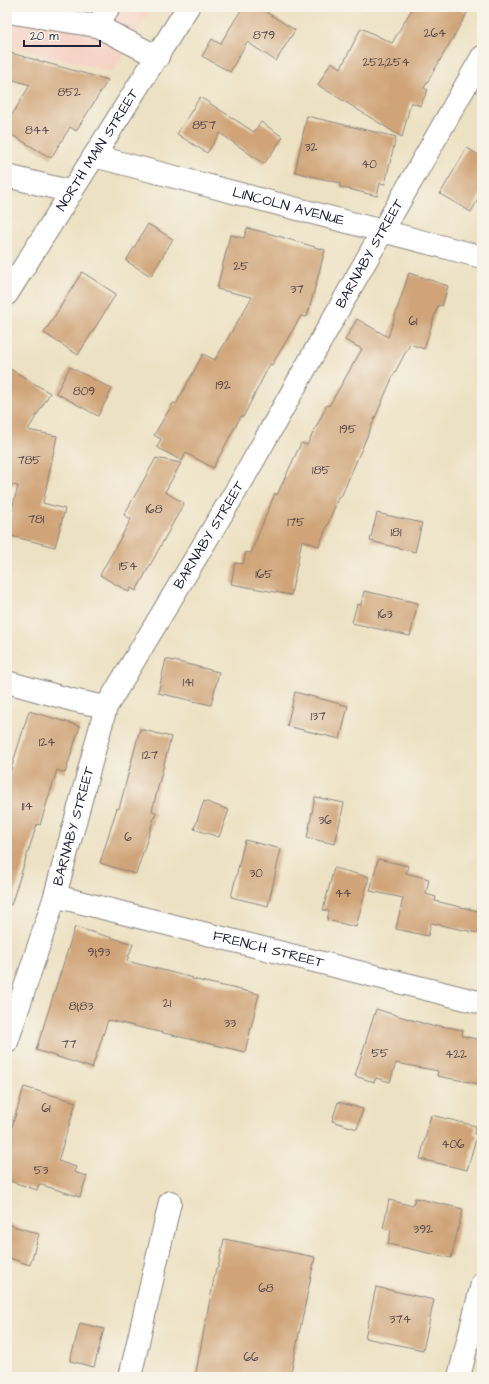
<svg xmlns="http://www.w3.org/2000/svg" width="489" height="1384" viewBox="0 0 489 1384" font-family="'Architects Daughter',sans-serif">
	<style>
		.built { fill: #f6d2c4 }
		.building { fill: #d0a478 }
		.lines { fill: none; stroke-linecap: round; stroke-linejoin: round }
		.minor-casing { stroke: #88827f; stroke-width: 24 }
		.major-casing { stroke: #88827f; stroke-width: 24 }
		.minor { stroke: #fff; stroke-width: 22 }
		.major { stroke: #fff; stroke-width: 22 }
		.labels { text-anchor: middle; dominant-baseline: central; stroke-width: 4; stroke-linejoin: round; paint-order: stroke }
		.number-label { font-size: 12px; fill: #4e424a }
		.street-label { font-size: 14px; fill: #22223b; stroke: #f7f3e8 }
	</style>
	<rect width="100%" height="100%" fill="#f7f3e8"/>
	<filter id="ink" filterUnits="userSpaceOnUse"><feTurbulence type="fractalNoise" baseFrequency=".025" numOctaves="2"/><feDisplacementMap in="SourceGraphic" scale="8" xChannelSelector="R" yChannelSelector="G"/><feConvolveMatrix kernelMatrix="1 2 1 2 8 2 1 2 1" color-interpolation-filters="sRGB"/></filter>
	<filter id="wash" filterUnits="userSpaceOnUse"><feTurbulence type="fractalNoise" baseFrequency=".012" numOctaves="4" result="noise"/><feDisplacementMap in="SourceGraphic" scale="16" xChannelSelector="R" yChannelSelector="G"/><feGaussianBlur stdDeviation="0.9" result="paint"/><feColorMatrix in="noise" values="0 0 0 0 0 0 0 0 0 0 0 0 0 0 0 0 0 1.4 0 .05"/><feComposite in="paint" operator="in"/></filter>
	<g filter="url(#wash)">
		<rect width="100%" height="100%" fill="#ede1c3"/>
		<polygon class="built" points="7,7 153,7 113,72 7,45"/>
		<g id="blocks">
			<g class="building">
				<polygon points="243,7 258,7 295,30 276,61 247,42 230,72 202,56 212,39 220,44"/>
				<polygon points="413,7 456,7 467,13 424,88 428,90 420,106 411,102 402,137 318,85 331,62 341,68 361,28 392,43"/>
				<polygon points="7,52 108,80 76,131 70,127 51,158 7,132 7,123 30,85 7,78"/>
				<polygon points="200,97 254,132 261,122 283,137 264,164 220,133 207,153 177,134"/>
				<polygon points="307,116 396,137 385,184 380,183 377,196 340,187 340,183 295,172"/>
				<polygon points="467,148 482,157 482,192 471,212 440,194"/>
				<polygon points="148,224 173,239 151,276 126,261"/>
				<polygon points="247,228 271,234 325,250 307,317 301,316 272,365 270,364 243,417 241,416 213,468 186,453 182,461 157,447 161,439 154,435 173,403 176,404 203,354 215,360 252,297 217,289 230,235 244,238"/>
				<polygon points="82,272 116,294 78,355 44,333"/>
				<polygon points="409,273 448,286 442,306 438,305 424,349 410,344 393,376 341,497 339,496 319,546 302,540 291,595 231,584 235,563 243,564 246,552 251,553 275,493 277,495 301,443 307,445 327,405 329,406 362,349 345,340 357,319 388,337"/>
				<polygon points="7,367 50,393 28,430 57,436 43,503 65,509 55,547 7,535 7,529 18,486 7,484"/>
				<polygon points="70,367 112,389 98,416 56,393"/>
				<polygon points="156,458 181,463 165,492 184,503 136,591 131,588 129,592 100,575 131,519 124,515"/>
				<polygon points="377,513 422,523 415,552 370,541"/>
				<polygon points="364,591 418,603 410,636 352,623 357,604 361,605"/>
				<polygon points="166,659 219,672 211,705 158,693"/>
				<polygon points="295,692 348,706 340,739 287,726"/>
				<polygon points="29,711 80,726 65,773 57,770 40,825 37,824 11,905 7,905 7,782"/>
				<polygon points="140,729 171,737 152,811 156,812 136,874 100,863 117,808 119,809"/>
				<polygon points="315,797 344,803 335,844 307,838"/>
				<polygon points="204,801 229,810 219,837 194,829"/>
				<polygon points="245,840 281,849 268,906 231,897"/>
				<polygon points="378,859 408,866 406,873 429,879 426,894 436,897 435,901 482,912 482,934 431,923 428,936 396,929 403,898 370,891"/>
				<polygon points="334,868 369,877 356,927 327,920 329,911 323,910"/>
				<polygon points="75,927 133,944 127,961 193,978 192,979 259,994 245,1052 108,1020 92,1068 36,1050"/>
				<polygon points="376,1009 435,1027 435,1025 463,1030 462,1036 482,1040 482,1071 480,1084 437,1076 438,1071 396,1063 390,1082 376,1078 374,1082 355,1076"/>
				<polygon points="24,1087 76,1102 58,1161 76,1167 74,1172 87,1176 80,1197 39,1184 37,1190 7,1180 7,1143"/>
				<polygon points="338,1102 363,1109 357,1129 332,1121"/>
				<polygon points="431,1115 476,1126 474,1134 477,1135 467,1170 420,1159"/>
				<polygon points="415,1198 463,1209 451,1258 388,1244 391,1230 383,1228 389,1200 413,1206"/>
				<polygon points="7,1224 39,1234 30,1265 7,1257"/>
				<polygon points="224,1239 315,1257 290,1377 195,1377 216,1268 218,1268"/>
				<polygon points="376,1287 434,1300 423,1350 365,1338"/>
				<polygon points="80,1323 104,1329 94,1367 70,1361"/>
			</g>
		</g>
	</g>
	<g filter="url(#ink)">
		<use href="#blocks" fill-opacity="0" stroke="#88827f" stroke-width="1"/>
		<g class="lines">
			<defs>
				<g id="minor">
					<polyline points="7,12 97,26 158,57"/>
					<polyline points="97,26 109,7"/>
					<path id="s1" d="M94 156 482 257"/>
					<polyline points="7,176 72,192"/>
					<polyline points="7,682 72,700 106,707"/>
					<path id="s2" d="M55 896 482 1003"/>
					<path id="s3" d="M7 1042 55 896 106 707 243 479 382 232 482 57"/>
					<polyline points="130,1377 170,1202"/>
					<polyline points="459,1377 482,1284"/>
				</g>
				<g id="major">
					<path id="s4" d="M7 294 188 7"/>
				</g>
			</defs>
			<use href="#minor" class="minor-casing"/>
			<use href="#major" class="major-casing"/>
			<use href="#minor" class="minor"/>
			<use href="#major" class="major"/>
		</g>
	</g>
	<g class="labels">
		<g class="number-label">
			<text x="435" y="33">264</text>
			<text x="264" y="35">879</text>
			<text x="386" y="62">252;254</text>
			<text x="69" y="92">852</text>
			<text x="204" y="125">857</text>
			<text x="37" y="130">844</text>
			<text x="311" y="147">32</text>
			<text x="369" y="164">40</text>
			<text x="241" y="266">25</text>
			<text x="297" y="289">37</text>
			<text x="413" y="321">61</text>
			<text x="223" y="385">192</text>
			<text x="84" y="391">809</text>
			<text x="348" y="429">195</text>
			<text x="29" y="460">785</text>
			<text x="321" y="470">185</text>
			<text x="154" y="509">168</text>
			<text x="36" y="519">781</text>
			<text x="296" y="522">175</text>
			<text x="396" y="532">181</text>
			<text x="128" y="566">154</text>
			<text x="264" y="574">165</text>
			<text x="385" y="614">163</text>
			<text x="188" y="682">141</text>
			<text x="318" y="716">137</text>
			<text x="47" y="742">124</text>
			<text x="150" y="755">127</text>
			<text x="27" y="806">114</text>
			<text x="325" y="820">36</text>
			<text x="128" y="837">6</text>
			<text x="256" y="873">30</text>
			<text x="343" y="893">44</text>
			<text x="99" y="952">91;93</text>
			<text x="167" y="1003">21</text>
			<text x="81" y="1006">81;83</text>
			<text x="230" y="1023">33</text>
			<text x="69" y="1044">77</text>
			<text x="380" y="1053">55</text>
			<text x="456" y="1054">422</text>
			<text x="46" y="1108">61</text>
			<text x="453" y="1144">406</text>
			<text x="41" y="1170">53</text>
			<text x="423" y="1229">392</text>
			<text x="266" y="1288">68</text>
			<text x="400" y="1319">374</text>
			<text x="251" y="1357">66</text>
		</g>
		<g class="street-label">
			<text stroke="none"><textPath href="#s4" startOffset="170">NORTH MAIN STREET</textPath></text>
			<text stroke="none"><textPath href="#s1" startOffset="201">LINCOLN AVENUE</textPath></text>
			<text stroke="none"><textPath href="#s3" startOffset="874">BARNABY STREET</textPath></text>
			<text stroke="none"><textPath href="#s3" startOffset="550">BARNABY STREET</textPath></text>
			<text stroke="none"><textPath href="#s3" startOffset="226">BARNABY STREET</textPath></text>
			<text stroke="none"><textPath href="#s2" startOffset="220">FRENCH STREET</textPath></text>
		</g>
	</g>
	<rect width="489" height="1384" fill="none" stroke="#f7f3e8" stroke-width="24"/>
	<path d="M24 40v6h76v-6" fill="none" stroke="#22223b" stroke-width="2"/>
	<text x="30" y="40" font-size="12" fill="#22223b" stroke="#f7f3e8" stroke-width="3" paint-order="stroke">20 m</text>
</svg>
